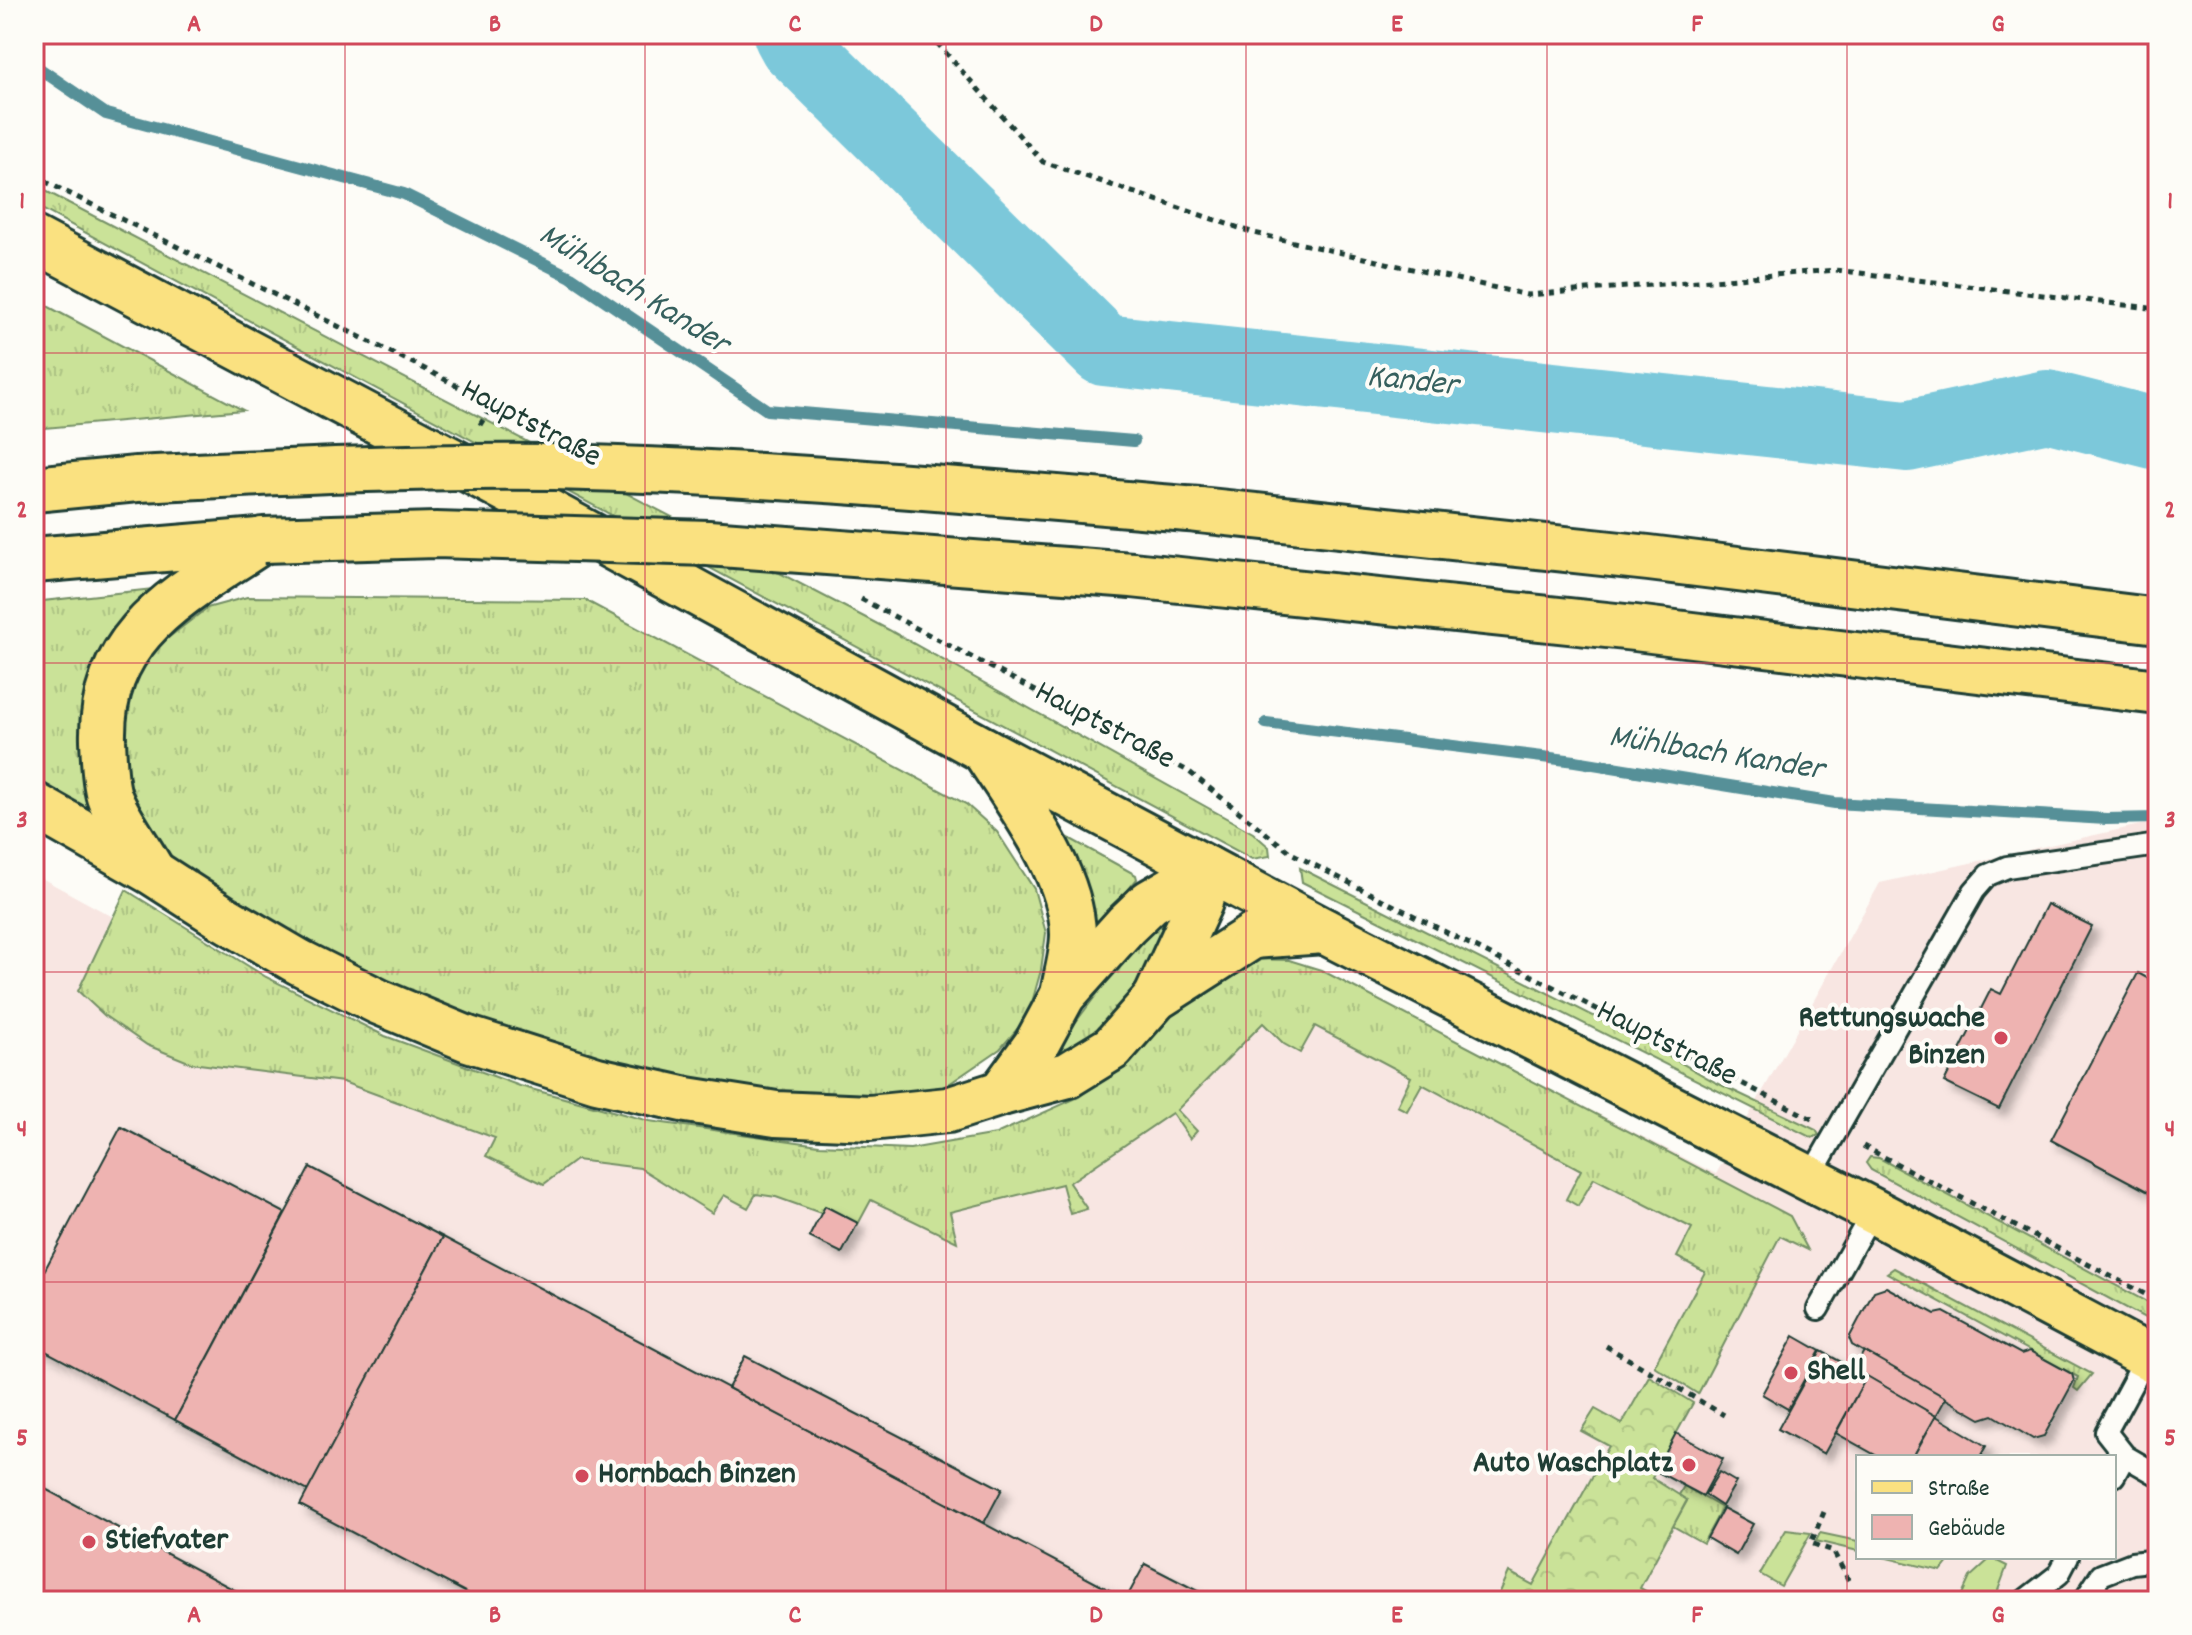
<svg xmlns="http://www.w3.org/2000/svg" width="2192" height="1635" viewBox="0 0 2192 1635" font-family="Dekko,sans-serif">
	<style>
		.built { fill: #f8e6e2; fill-rule: evenodd }
		.grass { fill: url(#grass-tufts); stroke: #749066; stroke-width: 2 }
		.forest { fill: url(#forest-crowns); stroke: #749066; stroke-width: 2 }
		.green { fill: #cae298; stroke: #749066; stroke-width: 2 }
		.lines { fill: none; stroke-linecap: round; stroke-linejoin: round }
		.stream { stroke: #569098; stroke-width: 12 }
		.river { stroke: #7bc8da; stroke-width: 72 }
		.building { fill: #eeb3b1; stroke: #1f3d34; stroke-width: 2; filter: url(#shadow) }
		.lane-casing { stroke: #1f3d34; stroke-width: 26 }
		.primary-casing { stroke: #1f3d34; stroke-width: 50 }
		.highway-casing { stroke: #1f3d34; stroke-width: 50 }
		.path { stroke: #1f3d34; stroke-width: 5; stroke-dasharray: 6 6; stroke-linecap: butt }
		.lane { stroke: #fdfcf7; stroke-width: 20 }
		.primary { stroke: #fae180; stroke-width: 44 }
		.highway { stroke: #fae180; stroke-width: 44 }
		.highway-bridge-casing { stroke: #1f3d34; stroke-width: 50; stroke-linecap: butt }
		.highway-bridge { stroke: #fae180; stroke-width: 44 }
		.grid { fill: none; stroke: #d1495b; stroke-width: 2; stroke-opacity: 0.55 }
		.poi-dot { fill: #d1495b; stroke: #fdfcf7; stroke-width: 3 }
		.labels { text-anchor: middle; dominant-baseline: central; stroke-width: 8; stroke-linejoin: round; paint-order: stroke }
		.street-label { font-size: 32px; fill: #1f3d34; stroke: #fdfcf7 }
		.poi-label { font-size: 32px; font-weight: bold; fill: #1f3d34; stroke: #fdfcf7; text-anchor: start }
		.water-label { font-size: 34px; font-style: italic; fill: #36605e; stroke: #fdfcf7 }
		.neatline { fill: none; stroke: #d1495b; stroke-width: 3 }
		.grid-label { font-size: 26px; text-anchor: middle; font-weight: bold; fill: #d1495b }
	</style>
	<defs>
		<pattern id="grass-tufts" width="24" height="20" patternUnits="userSpaceOnUse" patternTransform="scale(2)"><rect width="24" height="20" fill="#cae298"/><path d="M3 7l-1-3M5 7V3M7 7l1-3M15 17l-1-3M17 17v-4M19 17l1-3" fill="none" stroke="#adc384"/></pattern>
		<pattern id="forest-crowns" width="20" height="18" patternUnits="userSpaceOnUse" patternTransform="scale(2)"><rect width="20" height="18" fill="#cae298"/><path d="M2 6a3 3 0 1 1 6 0M12 15a3 3 0 1 1 6 0" fill="none" stroke="#adc384"/></pattern>
		<filter id="shadow"><feDropShadow dx="7" dy="7" stdDeviation="4" flood-color="#0004"/></filter>
	</defs>
	<rect width="100%" height="100%" fill="#fdfcf7"/>
	<filter id="ink" filterUnits="userSpaceOnUse"><feTurbulence type="fractalNoise" baseFrequency=".0125" numOctaves="2"/><feDisplacementMap in="SourceGraphic" scale="16" xChannelSelector="R" yChannelSelector="G"/><feConvolveMatrix kernelMatrix="1 2 1 2 8 2 1 2 1" color-interpolation-filters="sRGB"/></filter>
	<g filter="url(#ink)">
		<path class="built" d="M2158 821V1601H34V874L394 1070 588 1150 927 1175 1144 1102 1320 972 1716 1174 1880 883ZM1858 1457H2114V1557H1858Z"/>
		<g class="grass">
			<polygon points="34,185 889,630 1253,833 1269,847 1270,856 1252,859 34,205"/>
			<polygon points="34,299 243,410 34,429"/>
			<polygon points="153,589 159,594 94,671 85,691 82,716 85,774 97,803 86,817 34,782 34,602"/>
			<polygon points="247,597 585,600 966,804 997,832 1034,889 1046,933 1041,970 1031,1006 1019,1027 1000,1049 943,1088 913,1097 862,1100 719,1087 549,1047 346,968 164,855 134,804 118,761 132,676 151,651 207,608"/>
			<polygon points="1067,837 1136,875 1137,879 1094,932 1063,839"/>
			<polygon points="1300,868 1637,1038 1715,1082 1816,1130 1819,1135 1812,1138 1302,882"/>
			<polygon points="126,890 266,977 385,1036 520,1086 649,1121 819,1145 910,1149 996,1134 1079,1097 1134,1053 1188,991 1254,959 1289,960 1321,970 1790,1216 1808,1250 1780,1236 1698,1394 1654,1366 1705,1272 1677,1257 1692,1228 1594,1178 1578,1206 1566,1199 1581,1170 1422,1084 1407,1111 1397,1106 1411,1077 1315,1026 1300,1053 1284,1044 1263,1023 1177,1110 1197,1131 1190,1139 1172,1113 1069,1183 1087,1209 1070,1214 1062,1184 950,1212 957,1242 871,1200 857,1226 776,1197 756,1194 748,1208 724,1195 712,1213 640,1168 576,1160 544,1184 486,1156 495,1138 343,1082 191,1063 147,1045 105,1016 78,991"/>
			<path d="M1168 916C1169 932 1162 942 1154 956 1125 1009 1101 1029 1056 1067L1047 1060 1100 990 1138 934Z"/>
			<polygon points="1870,1157 1879,1158 2158,1308 2158,1325 1871,1170 1866,1163"/>
			<polygon points="1894,1268 2092,1374 2078,1391 2074,1388 2078,1377 1887,1273"/>
			<polygon points="1684,1486 1722,1508 1703,1543 1673,1526 1687,1501 1679,1495"/>
		</g>
		<g class="forest">
			<polygon points="34,638 41,649 38,719 34,722"/>
			<polygon points="1649,1376 1693,1403 1652,1478 1687,1500 1640,1588 1664,1601 1496,1601 1509,1572 1533,1585 1609,1446 1581,1431 1595,1409 1622,1424"/>
		</g>
		<g class="green">
			<polygon points="1786,1530 1811,1533 1781,1586 1760,1574"/>
			<polygon points="1820,1533 1858,1541 1858,1551 1816,1541"/>
			<polygon points="1883,1557 1952,1557 1941,1571"/>
			<polygon points="1991,1558 2007,1566 1994,1601 1959,1601 1970,1577"/>
		</g>
		<g class="lines">
			<g class="stream">
				<polyline points="34,65 106,114 404,194 571,277 767,410 1134,441"/>
				<polyline points="1266,723 1575,761 1835,803 2106,819 2158,818"/>
			</g>
			<polyline class="river" points="789,34 795,45 1104,350 1907,436 2047,406 2158,434"/>
		</g>
		<g class="building">
			<polygon points="2047,904 2092,926 1999,1109 1944,1082 1991,989 2001,994"/>
			<polygon points="2138,973 2158,984 2158,1197 2051,1140"/>
			<polygon points="121,1127 285,1213 175,1420 34,1345 34,1290"/>
			<polygon points="310,1167 443,1237 308,1491 175,1420"/>
			<polygon points="825,1206 858,1223 842,1253 809,1237"/>
			<polygon points="443,1237 570,1304 1130,1601 482,1601 300,1505"/>
			<polygon points="1886,1287 1935,1314 1944,1312 2021,1354 2030,1351 2072,1374 2074,1381 2044,1436 2033,1439 1993,1415 1981,1419 1852,1345 1849,1338 1874,1291"/>
			<polygon points="1794,1336 1820,1351 1788,1409 1762,1394"/>
			<polygon points="1821,1351 1867,1376 1824,1454 1778,1429"/>
			<polygon points="1864,1351 1946,1398 1936,1416 1854,1369"/>
			<polygon points="745,1356 1002,1489 984,1523 728,1388"/>
			<polygon points="1867,1376 1936,1416 1913,1457 1879,1457 1836,1433"/>
			<polygon points="1936,1416 1986,1446 1981,1455 1984,1457 1913,1457"/>
			<polygon points="1676,1433 1723,1459 1703,1496 1656,1471"/>
			<polygon points="1719,1472 1736,1482 1722,1506 1705,1495"/>
			<polygon points="34,1483 255,1601 34,1601"/>
			<polygon points="1723,1508 1753,1524 1736,1555 1707,1538"/>
			<polygon points="1145,1564 1217,1601 1130,1601 1126,1599"/>
		</g>
		<g class="lines">
			<defs>
				<g id="lane">
					<polyline points="1809,1179 1974,891 1988,875 2007,867 2158,845"/>
					<polyline points="1818,1309 1873,1211"/>
					<polyline points="2147,1356 2106,1432 2125,1456 2158,1475"/>
					<polyline points="2114,1476 2125,1456"/>
					<polyline points="2024,1601 2059,1574 2068,1557"/>
					<polyline points="2084,1601 2101,1575 2132,1563 2158,1560"/>
				</g>
				<polyline id="primary" points="34,239 543,509 984,750 1324,931 1873,1211 2158,1362"/>
				<g id="highway">
					<polyline points="34,489 137,479"/>
					<polyline points="1199,510 1649,558 2158,621"/>
					<polyline points="34,560 259,541"/>
					<polyline points="1132,575 1635,628 2158,692"/>
					<path d="M984 750C1016 800 1072 872 1073 934 1073 954 1066 976 1063 995"/>
					<polyline points="34,805 152,872 222,917 299,962 379,1002 468,1039 597,1080 687,1100 776,1114 870,1118 948,1110 1001,1093 1068,1075 1112,1048 1156,998 1253,936 1324,931"/>
					<path d="M152 871C141 851 115 815 109 796 104 779 104 757 103 740 100 632 185 593 263 540"/>
					<polyline points="1156,998 1200,902 1207,869"/>
					<polyline points="1001,1093 1036,1045 1063,995 1126,925 1150,902 1207,869"/>
				</g>
			</defs>
			<use href="#lane" class="lane-casing"/>
			<use href="#primary" class="primary-casing"/>
			<use href="#highway" class="highway-casing"/>
			<g class="path">
				<polyline points="929,34 1043,162 1254,233 1527,295 1835,270 2158,309"/>
				<polyline points="34,176 429,371 527,423"/>
				<polyline points="480,425 492,405"/>
				<polyline points="861,599 1188,771 1291,853 1812,1119"/>
				<polyline points="1863,1146 2158,1301"/>
				<polyline points="1606,1346 1724,1415"/>
				<polyline points="1824,1512 1811,1543 1833,1551 1849,1581"/>
			</g>
			<use href="#lane" class="lane"/>
			<use href="#primary" class="primary"/>
			<use href="#highway" class="highway"/>
			<defs>
				<g id="highway-bridge">
					<path d="M137 479C276 472 415 465 554 467 769 472 984 492 1199 510"/>
					<polyline points="263,540 436,535 708,543 1132,575"/>
				</g>
			</defs>
			<use href="#highway-bridge" class="highway-bridge-casing"/>
			<use href="#highway-bridge" class="highway-bridge"/>
		</g>
	</g>
	<path class="grid" d="M345 34V1601M645 34V1601M946 34V1601M1246 34V1601M1547 34V1601M1847 34V1601M34 353H2158M34 663H2158M34 972H2158M34 1282H2158"/>
	<g class="poi-dot">
		<circle cx="2001" cy="1038" r="8"/>
		<circle cx="1791" cy="1373" r="8"/>
		<circle cx="1689" cy="1465" r="8"/>
		<circle cx="582" cy="1476" r="8"/>
		<circle cx="89" cy="1542" r="8"/>
	</g>
	<g class="labels">
		<g class="street-label">
			<text transform="translate(530 425) rotate(28)">Hauptstraße</text>
			<text transform="translate(1104 727) rotate(28)">Hauptstraße</text>
			<text transform="translate(1666 1045) rotate(27)">Hauptstraße</text>
		</g>
		<g class="poi-label">
			<text x="1985" y="1020" text-anchor="end">Rettungswache<tspan x="1985" dy="37">Binzen</tspan></text>
			<text x="1807" y="1373">Shell</text>
			<text x="1673" y="1465" text-anchor="end">Auto Waschplatz</text>
			<text x="598" y="1476">Hornbach Binzen</text>
			<text x="105" y="1542">Stiefvater</text>
		</g>
		<g class="water-label">
			<text transform="translate(633 291) rotate(32)">Mühlbach Kander</text>
			<text transform="translate(1412 383) rotate(6)">Kander</text>
			<text transform="translate(1716 755) rotate(9)">Mühlbach Kander</text>
		</g>
	</g>
	<rect width="2192" height="1635" fill="none" stroke="#fdfcf7" stroke-width="88"/>
	<rect x="1856" y="1455" width="260" height="104" fill="#fdfcf7" stroke="#a4b0a9" stroke-width="2"/>
	<rect x="1872" y="1481" width="40" height="12" fill="#fae180" stroke="#a4b0a9" stroke-width="2"/>
	<text x="1928" y="1495" font-size="24" fill="#1f3d34">Straße</text>
	<rect x="1872" y="1515" width="40" height="24" fill="#eeb3b1" stroke="#a4b0a9" stroke-width="2"/>
	<text x="1928" y="1535" font-size="24" fill="#1f3d34">Gebäude</text>
	<rect x="44" y="44" width="2104" height="1547" class="neatline"/>
	<g class="grid-label">
		<text x="194" y="31">A</text>
		<text x="495" y="31">B</text>
		<text x="795" y="31">C</text>
		<text x="1096" y="31">D</text>
		<text x="1397" y="31">E</text>
		<text x="1697" y="31">F</text>
		<text x="1998" y="31">G</text>
		<text x="22" y="208">1</text>
		<text x="2170" y="208">1</text>
		<text x="22" y="517">2</text>
		<text x="2170" y="517">2</text>
		<text x="22" y="827">3</text>
		<text x="2170" y="827">3</text>
		<text x="22" y="1136">4</text>
		<text x="2170" y="1136">4</text>
		<text x="22" y="1445">5</text>
		<text x="2170" y="1445">5</text>
		<text x="194" y="1622">A</text>
		<text x="495" y="1622">B</text>
		<text x="795" y="1622">C</text>
		<text x="1096" y="1622">D</text>
		<text x="1397" y="1622">E</text>
		<text x="1697" y="1622">F</text>
		<text x="1998" y="1622">G</text>
	</g>
</svg>
